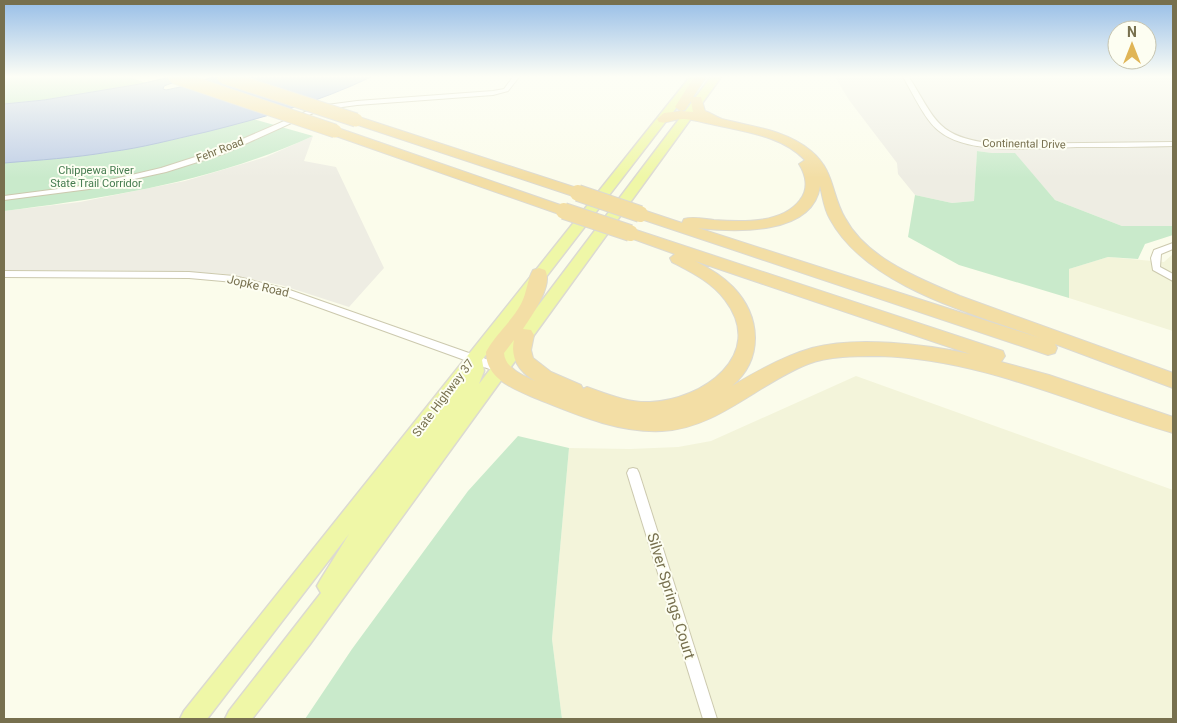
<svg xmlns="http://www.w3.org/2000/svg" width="1177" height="723" viewBox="0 0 1177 723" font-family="Roboto,sans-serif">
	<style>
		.residential { fill: #f3f4da }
		.industrial { fill: #eeede3 }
		.green { fill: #c9eacb }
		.water { fill: #bfcee6; stroke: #a6b9d7 }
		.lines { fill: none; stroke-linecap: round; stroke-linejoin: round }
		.minor-casing { stroke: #ccc9ae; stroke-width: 2 }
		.primary-casing { stroke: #dcdad1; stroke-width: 3 }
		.motorway-casing { stroke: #dcdad1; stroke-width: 2 }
		.minor { fill: #fff; fill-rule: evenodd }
		.primary { fill: #eff7a7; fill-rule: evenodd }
		.motorway { fill: #f3dea5; fill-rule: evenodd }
		.motorway-bridge-far1-casing { stroke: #dcdad1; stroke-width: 15; stroke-linecap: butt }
		.motorway-bridge-casing { stroke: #dcdad1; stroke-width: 18; stroke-linecap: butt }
		.motorway-bridge-far1 { stroke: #f3dea5; stroke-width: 13 }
		.motorway-bridge { stroke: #f3dea5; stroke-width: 16 }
		.labels { text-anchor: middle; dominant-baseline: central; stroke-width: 4; stroke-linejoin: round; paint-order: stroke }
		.far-street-label { font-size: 11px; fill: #77704e; stroke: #fdfef2 }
		.far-park-label { font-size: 11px; fill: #467c50; stroke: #fdfef2 }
		.street-label { font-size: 12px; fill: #77704e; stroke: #fdfef2 }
		.near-street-label { font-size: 15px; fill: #77704e; stroke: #fdfef2 }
	</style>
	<rect width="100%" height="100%" fill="#fbfceb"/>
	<g class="residential">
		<polygon points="1173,254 1173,331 1069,298 1069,269 1108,257 1164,262"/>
		<polygon points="856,376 1173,490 1173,719 562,719 552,639 569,448 630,449 678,447 711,441"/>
	</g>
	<g class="industrial">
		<polygon points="835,77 1173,77 1173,226 1122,226 1055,200 1014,153 992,153 977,151 974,201 952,203 915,195 898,174 897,163 849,100"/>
		<polygon points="313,136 304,161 336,167 384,268 349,307 281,285 225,274 170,271 4,270 4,211 80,202 185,181 266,157"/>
	</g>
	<g class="green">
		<polygon points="4,77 129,77 146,83 44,100 4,104"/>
		<path d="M253 119 313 136C214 181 110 198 4 211V163L110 152 181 138Z"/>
		<polygon points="977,151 992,153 1015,153 1055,200 1122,226 1173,226 1173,235 1145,244 1138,259 1108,257 1069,269 1069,298 959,265 908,237 915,195 952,203 974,201"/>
		<polygon points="518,436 569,448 552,639 562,719 305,719 352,649 468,491"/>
	</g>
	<path class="water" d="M170 77H188L164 86 163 89 166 90 194 84 212 77H371C319 102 262 118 206 132 174 139 142 148 109 152 74 158 39 160 4 163V104L44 100 140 84Z"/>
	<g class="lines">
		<defs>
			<g id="minor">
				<polygon points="513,77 519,77 508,91 493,95 357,105 320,110 223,154 166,172 89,189 4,200 4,196 89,185 161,168 217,150 319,106 357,101 493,91 504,89"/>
				<path d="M903 77H909C937 122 937 137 995 144L1173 142V146C1141 147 1109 147 1077 147 1040 148 969 156 939 131 924 119 913 93 903 77Z"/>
				<polygon points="1173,243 1173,249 1161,254 1160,267 1173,274 1173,281 1153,270 1151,258 1154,250"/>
				<polygon points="4,271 189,272 234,276 287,289 503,365 504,368 503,371 495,371 282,294 234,282 189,278 4,277"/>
				<polygon points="633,468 637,469 639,473 717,719 703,719 627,473 629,469"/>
			</g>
			<polygon id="primary" points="690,77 700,77 482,360 484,371 479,384 711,77 721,77 310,644 252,719 225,719 229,711 321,593 317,586 321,579 349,534 207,719 180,719 184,711"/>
			<g id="motorway">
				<path d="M694 77H706L693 97H701L705 111C711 113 716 117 722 119 753 127 786 130 811 151 835 171 831 194 845 218 867 259 920 279 960 296L1173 373V388L1055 344 1057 348 1055 353 1048 355 635 217 632 214 635 211 640 209 682 223 684 219C693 216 704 219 714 220 741 222 782 224 800 200 809 189 806 175 799 164L805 160C782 136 746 132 715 125 705 123 695 120 685 119 675 118 667 124 659 122L657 119 664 113 681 111 675 107ZM691 101 693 112 681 111 685 110ZM820 186C823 198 824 209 830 219 867 287 972 313 1040 338L698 228C734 232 813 236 820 186Z"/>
				<polygon points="356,116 583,190 585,193 583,196 573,196 352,123 350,120 352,117"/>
				<polygon points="335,127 569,208 571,211 569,214 559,214 330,134 328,131"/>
				<path d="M630 228 1003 351 1005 356 1001 362 1049 375 1173 417V433C1075 405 984 359 879 356 856 356 829 356 808 364 759 383 716 429 662 431 617 433 575 414 535 398 514 389 486 379 486 352 495 335 512 321 521 304 527 293 527 280 533 270L539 268 545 270C554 285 531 317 523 329L531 330 534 335 531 350 533 358 551 372 581 385 583 389 587 387C607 394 628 403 650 402 702 400 767 355 725 300 712 282 691 272 672 262L670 258 675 254 625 236 622 233 625 230ZM695 261 970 354C925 344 856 336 812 348 784 356 757 371 732 386 764 359 761 316 733 287 722 276 709 268 695 261ZM514 340C510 358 519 372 535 381 523 376 505 368 504 353Z"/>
			</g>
		</defs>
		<use href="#minor" class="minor-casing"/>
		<use href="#primary" class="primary-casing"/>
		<use href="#motorway" class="motorway-casing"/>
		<use href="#minor" class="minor"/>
		<use href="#primary" class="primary"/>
		<use href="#motorway" class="motorway"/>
		<defs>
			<g id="motorway-bridge-far1">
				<polyline points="175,77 335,131"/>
				<polyline points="224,77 356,120"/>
			</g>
			<g id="motorway-bridge">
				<polyline points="578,193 640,214"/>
				<polyline points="564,211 630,233"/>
			</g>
		</defs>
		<use href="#motorway-bridge-far1" class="motorway-bridge-far1-casing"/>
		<use href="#motorway-bridge" class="motorway-bridge-casing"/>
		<use href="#motorway-bridge-far1" class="motorway-bridge-far1"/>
		<use href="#motorway-bridge" class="motorway-bridge"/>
	</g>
	<linearGradient id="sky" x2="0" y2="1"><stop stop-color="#97bee7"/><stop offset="0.43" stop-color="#fdfef6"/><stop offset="1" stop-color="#fdfef6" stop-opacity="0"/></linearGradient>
	<rect width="1177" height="178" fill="url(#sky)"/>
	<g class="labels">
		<g class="far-street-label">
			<text transform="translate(1024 144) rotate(1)">Continental Drive</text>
			<text transform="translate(220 150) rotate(-21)">Fehr Road</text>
		</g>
		<g class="far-park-label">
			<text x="96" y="170">Chippewa River<tspan x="96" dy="13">State Trail Corridor</tspan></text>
		</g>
		<g class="street-label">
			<text transform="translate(258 286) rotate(13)">Jopke Road</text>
			<text transform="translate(443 398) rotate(-53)">State Highway 37</text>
		</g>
		<g class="near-street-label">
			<text transform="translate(671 596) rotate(73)">Silver Springs Court</text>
		</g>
	</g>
	<rect width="1177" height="723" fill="none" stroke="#77704e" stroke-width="10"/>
	<g transform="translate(1132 45)"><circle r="24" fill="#fdfef2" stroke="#c7c5b0"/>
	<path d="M0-4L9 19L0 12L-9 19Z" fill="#e0b556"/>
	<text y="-8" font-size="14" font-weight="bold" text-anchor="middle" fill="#77704e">N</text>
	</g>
</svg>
